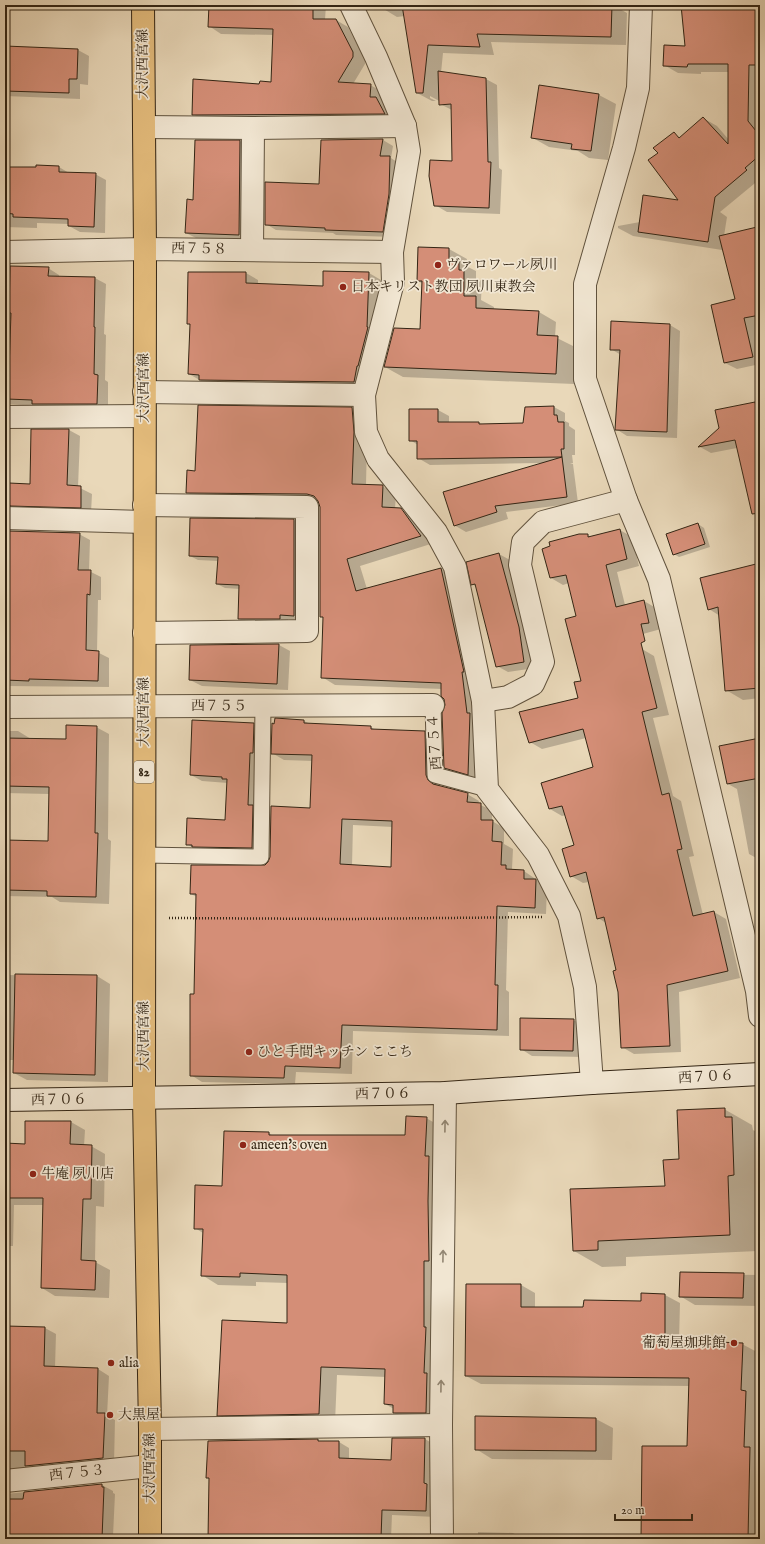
<svg xmlns="http://www.w3.org/2000/svg" width="765" height="1544" viewBox="0 0 765 1544" font-family="'IM FELL English','Noto Serif JP',serif">
	<style>
		.shadow { fill: #0003; fill-rule: evenodd }
		.building { fill: #d48e77; stroke: #332514; fill-rule: evenodd }
		.lines { fill: none; stroke-linecap: round; stroke-linejoin: round }
		.lane-casing { stroke: #60523d; stroke-width: 17 }
		.street-casing { stroke: #60523d; stroke-width: 24 }
		.secondary-casing { stroke: #332514; stroke-width: 24 }
		.primary-casing { stroke: #332514; stroke-width: 24 }
		.path { stroke: #332514; stroke-width: 2.5; stroke-dasharray: 1 2; stroke-linecap: butt }
		.lane { stroke: #f1e6d2; stroke-width: 15 }
		.street { stroke: #f1e6d2; stroke-width: 22 }
		.secondary { stroke: #f1e6d2; stroke-width: 22 }
		.primary { stroke: #e4bc7c; stroke-width: 22 }
		.oneway { stroke: #928673 }
		.poi-dot { fill: #8f2418; stroke: #f1e6d2; stroke-width: 1.5 }
		.labels { text-anchor: middle; dominant-baseline: central; stroke-width: 3.5; stroke-linejoin: round; paint-order: stroke }
		.shield { fill: #f1e6d2; stroke: #6c5f4d; stroke-width: 1 }
		.shield-label { font-size: 13px; font-weight: bold; fill: #332514 }
		.street-label { font-size: 14px; fill: #332514; stroke: #f1e6d2 }
		.poi-label { font-size: 14px; fill: #332514; stroke: #f1e6d2; text-anchor: start }
	</style>
	<rect width="100%" height="100%" fill="#e9d8b9"/>
	<filter id="stains"><feTurbulence type="fractalNoise" baseFrequency=".005" numOctaves="4"/><feColorMatrix values="0 0 0 0 .2 0 0 0 0 .09 0 0 0 0 .02 0 0 0 .5 -.17"/></filter>
	<radialGradient id="worn" r=".72"><stop offset=".6" stop-color="#630" stop-opacity="0"/><stop offset="1" stop-color="#630" stop-opacity=".3"/></radialGradient>
	<g class="shadow">
		<polygon points="210,5 326,5 325,20 336,20 348,27 365,60 365,64 353,84 370,85 383,92 382,102 389,105 397,120 205,121 193,114 272,83 274,35 221,34 209,26"/>
		<polygon points="381,5 618,5 618,8 627,13 626,45 491,42 494,55 443,53 441,73 486,79 497,85 499,168 502,170 500,214 447,212 435,205 453,162 452,110 440,104 442,105 443,103 430,96 430,98 436,101 432,101 417,93 405,16 397,17 382,8"/>
		<polygon points="682,5 760,5 760,175 759,176 760,179 720,212 727,217 724,236 760,227 760,364 737,369 725,363 712,305 736,300 722,246 722,250 633,236 618,228 618,226 640,222 680,202 659,154 674,134 681,138 703,118 717,126 729,140 729,72 701,72 701,74 678,73 664,65 686,47"/>
		<polygon points="78,50 89,56 88,85 80,84 80,99 5,96 5,64"/>
		<polygon points="539,86 599,95 616,104 608,160 589,158 578,151 549,147 533,138"/>
		<polygon points="383,140 393,146 391,158 400,164 393,237 336,235 333,233 276,230 266,224"/>
		<polygon points="196,141 240,141 251,148 250,241 198,239 186,233 194,201"/>
		<polygon points="59,167 69,173 95,174 106,180 105,233 80,232 69,226 69,224 37,223 37,228 5,227 5,168"/>
		<polygon points="449,249 467,259 466,266 476,271 476,278 482,281 481,300 494,307 494,310 539,312 556,322 555,337 575,347 574,384 403,377 385,367 421,330 423,284 418,281"/>
		<polygon points="5,267 48,268 59,275 59,277 95,278 106,284 104,334 106,335 105,380 108,382 108,410 44,410 36,406 5,404 5,365 11,365 12,319 5,319"/>
		<polygon points="246,273 258,280 258,284 324,287 369,273 381,280 379,335 367,389 212,387 189,374 191,325 188,324"/>
		<polygon points="670,325 680,331 677,438 627,436 616,429 621,355 611,349"/>
		<polygon points="760,402 760,489 737,448 711,453 700,447 720,429 717,411"/>
		<polygon points="554,407 565,413 565,421 569,423 569,426 575,430 575,455 572,455 573,463 570,463 573,464 578,503 506,512 508,519 466,532 454,525 542,463 430,465 418,458 418,445 410,440 438,410 449,416 449,423 479,423 482,424 524,424 525,408"/>
		<polygon points="352,408 365,416 367,441 366,485 382,486 396,494 395,509 400,509 414,517 434,543 360,566 367,589 441,569 455,577 484,722 481,782 458,775 445,767 446,705 442,689 335,685 322,677 324,618 320,616 320,507 319,502 200,500 187,492 196,472"/>
		<polygon points="32,430 69,430 80,436 78,487 92,494 91,513 5,518 5,484 31,485"/>
		<polygon points="191,519 294,520 302,525 302,620 288,619 288,623 247,623 239,619 240,589 225,588 217,584 218,561 198,560 190,556"/>
		<polygon points="698,524 704,528 710,547 679,557 674,554"/>
		<polygon points="620,530 632,537 639,566 617,572 625,605 644,601 656,608 661,629 632,637 642,649 654,656 669,715 653,718 673,796 681,801 694,856 689,857 703,915 714,912 726,919 740,978 679,992 681,1052 634,1054 622,1047 617,971 606,923 598,918 589,882 583,883 571,876 575,846 566,815 562,816 550,809 542,783 594,767 586,738 542,749 530,742 580,699 582,681 577,617 569,583 563,585 551,578 587,535 591,537"/>
		<polygon points="5,531 79,534 90,540 89,571 101,577 101,600 98,600 97,652 109,658 109,687 5,686"/>
		<polygon points="499,554 510,560 535,668 508,672 497,666 477,587 472,584"/>
		<polygon points="760,583 760,606 720,616 709,609"/>
		<polygon points="760,638 760,698 743,700 726,690"/>
		<polygon points="279,645 290,651 288,690 202,686 190,680"/>
		<path d="M304 721 310 724 371 727 375 730 424 732 436 739 437 782 438 786 467 794 479 801 478 804 492 810V821L504 828V844L513 849 512 869 524 871 547 887 546 914 508 912 506 990 509 992V1036L353 1031 352 1074 296 1072 295 1084 202 1082 191 1075 195 995 197 897 191 894 265 866 311 809 313 761 284 760 272 753ZM353 825 393 827 392 868 352 866Z"/>
		<polygon points="253,724 265,730 263,854 198,851 187,844 226,821 228,783 202,781 191,775"/>
		<polygon points="96,727 109,734 108,839 111,841 109,904 60,902 52,897 5,896 5,841 49,842 49,794 5,793 5,731 18,731 31,739 67,740"/>
		<polygon points="760,739 760,860 749,854 737,789 728,784"/>
		<polygon points="5,975 97,976 110,984 108,1082 27,1080 14,1073 14,1060 5,1060"/>
		<polygon points="573,1020 585,1026 584,1057 532,1056 521,1049"/>
		<polygon points="724,1109 752,1125 753,1130 760,1134 760,1191 755,1192 758,1251 626,1257 626,1266 602,1267 574,1251 666,1187"/>
		<polygon points="426,1118 442,1127 442,1421 410,1422 394,1413 394,1409 385,1404 386,1377 337,1375 335,1423 234,1424 218,1415 288,1324 288,1283 256,1282 256,1286 218,1285 202,1275 203,1233 195,1228 223,1187 269,1133 273,1136 406,1136"/>
		<polygon points="26,1122 71,1122 85,1130 84,1146 91,1146 105,1154 104,1207 96,1206 95,1262 110,1270 109,1298 55,1296 42,1288 44,1205 14,1205 13,1246 5,1246 5,1144 26,1145"/>
		<polygon points="681,1274 760,1275 760,1306 695,1305 680,1296"/>
		<polygon points="521,1285 535,1293 535,1308 584,1308 642,1302 642,1294 665,1295 680,1303 679,1342 742,1344 757,1352 757,1364 760,1364 760,1539 610,1539 642,1539 688,1447 690,1386 481,1384 466,1376"/>
		<polygon points="5,1306 5,1326 45,1328 56,1334 55,1368 98,1369 109,1376 107,1416 115,1420 114,1464 5,1481"/>
		<polygon points="476,1417 596,1419 613,1428 612,1460 492,1459 476,1449"/>
		<polygon points="425,1439 435,1445 436,1517 392,1515 391,1539 208,1539 210,1479 207,1478 209,1442 318,1440 321,1442 339,1442 349,1448 349,1459 392,1461"/>
		<polygon points="102,1485 113,1491 113,1493 115,1494 113,1536 118,1539 5,1539 5,1494"/>
		<polygon points="478,1532 513,1533 523,1539 478,1539"/>
	</g>
	<g class="building">
		<polygon points="209,5 313,5 313,19 336,19 353,52 353,57 338,82 371,84 370,97 376,97 385,114 192,115 193,79 259,84 260,81 271,82 273,29 208,27"/>
		<polygon points="402,5 612,5 611,37 477,34 480,47 428,45 423,93 416,93"/>
		<polygon points="681,5 759,5 760,65 749,65 748,121 760,136 760,155 745,168 747,170 715,197 708,242 638,232 643,195 678,200 648,160 658,153 653,148 674,132 679,138 703,117 728,144 728,64 688,64 687,67 663,66 664,45 685,46"/>
		<polygon points="5,46 78,49 77,79 69,79 69,93 5,91"/>
		<polygon points="438,71 486,78 488,162 491,162 489,208 434,206 429,176 430,160 452,161 451,104 439,105"/>
		<polygon points="539,85 599,94 591,151 571,149 572,144 531,138"/>
		<polygon points="383,139 380,156 390,156 389,194 383,232 325,230 325,228 265,225 265,182 319,184 321,140"/>
		<polygon points="195,140 240,140 239,235 185,233 187,199 193,200"/>
		<polygon points="36,165 59,166 59,172 96,173 94,227 68,226 68,219 13,217 13,214 5,213 6,167 36,167"/>
		<polygon points="757,227 760,238 760,315 744,318 753,357 724,363 711,305 735,299 719,236"/>
		<polygon points="418,247 449,248 449,260 459,260 459,270 464,270 464,296 476,296 476,308 539,311 537,335 558,336 556,374 384,367 394,328 420,329 422,281 417,281"/>
		<polygon points="10,266 49,267 48,276 95,277 94,327 95,327 94,374 98,375 97,404 32,404 32,400 7,399 7,370 9,370 11,313 9,313"/>
		<polygon points="323,271 369,272 367,327 368,327 358,366 357,366 354,382 199,380 199,375 188,374 190,324 187,324 188,272 246,272 246,283 323,286"/>
		<polygon points="611,321 670,324 667,432 615,430 620,350 610,350"/>
		<polygon points="755,402 760,424 760,513 752,514 735,440 698,447 719,428 715,410"/>
		<polygon points="198,405 352,407 354,432 352,484 383,485 382,507 401,508 421,536 347,559 356,591 441,568 464,672 462,672 467,713 470,713 468,775 444,768 442,713 445,705 444,699 441,696 441,683 321,678 323,617 320,617 320,507 318,501 314,496 307,494 186,493 187,470 195,471"/>
		<polygon points="554,406 554,415 557,415 558,422 564,422 564,449 561,449 562,457 417,459 417,441 409,441 409,409 438,409 438,422 479,422 479,424 523,423 525,407"/>
		<polygon points="31,429 69,429 67,485 81,486 81,508 10,506 9,504 9,483 30,484"/>
		<polygon points="562,457 567,497 495,506 497,512 454,526 443,492"/>
		<polygon points="190,518 294,519 294,616 280,615 280,619 238,619 239,585 216,584 218,557 189,556"/>
		<polygon points="698,523 705,544 673,555 666,534"/>
		<polygon points="620,529 627,559 606,565 616,607 644,600 649,623 641,624 645,641 641,643 657,708 642,712 662,795 669,793 682,849 677,850 693,916 714,911 728,971 667,985 670,1046 621,1048 618,992 613,971 616,970 604,917 597,919 586,872 570,877 562,849 574,845 562,806 549,809 541,783 593,767 583,729 529,743 519,712 578,698 574,682 581,681 565,619 576,616 566,575 550,578 542,549 550,546 549,542 579,534 588,534 588,537"/>
		<polygon points="9,531 80,533 78,570 91,570 90,595 87,594 86,650 99,651 98,681 29,679 29,681 5,680 8,593 6,593"/>
		<polygon points="499,553 519,627 524,662 496,667 475,584 471,585 466,562"/>
		<polygon points="760,563 760,688 725,691 718,607 708,610 700,578"/>
		<polygon points="279,644 277,684 189,680 190,645"/>
		<path d="M275 718 304 720V723L371 726V729L425 731 426 775 428 780 433 784 468 793 467 802 481 803V820H493L492 841 502 842 501 865H506V869L524 870V879H536L535 908 497 906 495 985H498L497 1030 342 1025 340 1068 285 1066 284 1078 190 1076V994H194L196 894H190L191 865H265L268 862 270 857 271 806 310 808 312 755 271 754 272 723 274 724ZM342 819 392 821 391 867 340 864Z"/>
		<polygon points="192,720 254,723 253,753 250,753 248,805 253,805 252,848 192,847 192,845 186,845 187,818 225,820 227,779 222,779 222,777 190,775"/>
		<polygon points="66,725 97,726 95,833 98,833 96,897 47,896 47,891 5,890 5,840 48,841 49,787 5,786 5,738 66,739"/>
		<polygon points="760,738 760,778 727,784 719,746"/>
		<polygon points="15,974 97,975 95,1075 13,1073"/>
		<polygon points="520,1018 574,1019 573,1051 520,1050"/>
		<polygon points="725,1108 725,1117 732,1117 734,1175 728,1176 730,1235 598,1241 598,1250 573,1251 570,1189 665,1186 663,1160 679,1159 677,1110"/>
		<polygon points="406,1116 427,1117 425,1156 429,1156 428,1201 429,1261 424,1261 424,1327 426,1327 424,1373 427,1373 426,1413 393,1413 393,1405 384,1404 385,1369 321,1367 319,1414 217,1416 222,1320 287,1323 287,1275 240,1273 240,1277 201,1276 203,1229 194,1229 195,1185 222,1186 224,1131 269,1132 269,1135 405,1135"/>
		<polygon points="25,1121 71,1121 70,1144 92,1145 91,1199 83,1199 81,1260 96,1261 95,1290 41,1288 43,1198 5,1198 5,1143 25,1144"/>
		<polygon points="680,1272 744,1273 743,1298 679,1297"/>
		<polygon points="466,1284 521,1284 521,1307 583,1307 584,1300 641,1301 641,1293 665,1294 665,1340 743,1343 741,1390 746,1391 744,1447 750,1447 748,1539 641,1539 642,1446 687,1446 689,1378 465,1376"/>
		<polygon points="6,1326 45,1327 44,1366 98,1368 97,1413 105,1413 103,1458 25,1466 25,1451 5,1451"/>
		<polygon points="475,1416 596,1418 596,1451 475,1450"/>
		<polygon points="392,1438 425,1438 424,1483 427,1484 426,1511 382,1510 381,1539 208,1539 209,1478 206,1478 208,1441 318,1439 318,1441 339,1441 339,1458 391,1460"/>
		<polygon points="102,1484 102,1487 104,1487 102,1539 5,1539 5,1499 23,1499 24,1492"/>
	</g>
	<g class="lines">
		<defs>
			<g id="lane">
				<polyline points="433,705 435,775 487,789"/>
				<polyline points="144,855 261,857 263,706"/>
			</g>
			<g id="street">
				<polyline points="351,5 376,57 405,126 409,151 392,252 393,282 364,395 366,432 378,459 436,532 455,567 483,701 487,789 538,855 569,916 585,987 592,1083"/>
				<polyline points="641,5 638,88 624,148 585,284 585,379 626,500 659,579 757,991 760,1016"/>
				<polyline points="144,127 253,128 405,126"/>
				<polyline points="252,250 253,128"/>
				<polyline points="5,252 145,249 392,252"/>
				<polyline points="144,392 364,395"/>
				<polyline points="5,417 144,416"/>
				<polyline points="5,518 144,522"/>
				<polyline points="144,633 307,631 307,507 144,505"/>
				<polyline points="483,701 508,697 533,684 543,662 520,565 523,542 543,522 626,500"/>
				<polyline points="5,707 433,705"/>
				<polyline points="150,1429 441,1425"/>
				<polyline points="5,1481 150,1466"/>
				<polyline points="442,1539 441,1425 445,1093"/>
			</g>
			<polyline id="secondary" points="5,1100 445,1093 592,1083 760,1074"/>
			<polyline id="primary" points="143,5 145,249 144,1099 150,1429 150,1539"/>
		</defs>
		<use href="#lane" class="lane-casing"/>
		<use href="#street" class="street-casing"/>
		<use href="#secondary" class="secondary-casing"/>
		<use href="#primary" class="primary-casing"/>
		<polyline class="path" points="169,918 347,919 542,917"/>
		<use href="#lane" class="lane"/>
		<use href="#street" class="street"/>
		<use href="#secondary" class="secondary"/>
		<use href="#primary" class="primary"/>
	</g>
	<defs><path id="oneway-shaft" d="M-6 0H5M1.5-3L5.5 0L1.5 3" fill="none" stroke-width="1.6" stroke-linecap="round" stroke-linejoin="round"/></defs>
	<g class="oneway">
		<use href="#oneway-shaft" transform="translate(445 1126) rotate(-89)"/>
		<use href="#oneway-shaft" transform="translate(443 1256) rotate(-89)"/>
		<use href="#oneway-shaft" transform="translate(441 1386) rotate(-89)"/>
	</g>
	<g class="poi-dot">
		<circle cx="438" cy="265" r="4"/>
		<circle cx="343" cy="287" r="4"/>
		<circle cx="249" cy="1052" r="4"/>
		<circle cx="243" cy="1145" r="4"/>
		<circle cx="33" cy="1174" r="4"/>
		<circle cx="734" cy="1343" r="4"/>
		<circle cx="111" cy="1363" r="4"/>
		<circle cx="110" cy="1415" r="4"/>
	</g>
	<g class="labels">
		<rect class="shield" x="134" y="761" width="20" height="22" rx="3"/>
		<g class="shield-label">
			<text x="144" y="772">82</text>
		</g>
		<g class="street-label">
			<text transform="translate(143 64) rotate(-90)">大沢西宮線</text>
			<text transform="translate(199 249) rotate(1)">西７５８</text>
			<text transform="translate(144 388) rotate(-90)">大沢西宮線</text>
			<text x="219" y="706">西７５５</text>
			<text transform="translate(144 712) rotate(-90)">大沢西宮線</text>
			<text transform="translate(435 742) rotate(-94)">西７５４</text>
			<text transform="translate(144 1036) rotate(-90)">大沢西宮線</text>
			<text transform="translate(706 1077) rotate(-3)">西７０６</text>
			<text transform="translate(383 1094) rotate(-1)">西７０６</text>
			<text transform="translate(59 1100) rotate(-1)">西７０６</text>
			<text transform="translate(150 1468) rotate(-90)">大沢西宮線</text>
			<text transform="translate(77 1473) rotate(-6)">西７５３</text>
		</g>
		<g class="poi-label">
			<text x="446" y="265">ヴァロワール夙川</text>
			<text x="351" y="287">日本キリスト教団 夙川東教会</text>
			<text x="257" y="1052">ひと手間キッチン ここち</text>
			<text x="251" y="1145">ameen's oven</text>
			<text x="41" y="1174">牛庵 夙川店</text>
			<text x="726" y="1343" text-anchor="end">葡萄屋珈琲館</text>
			<text x="119" y="1363">alia</text>
			<text x="118" y="1415">大黒屋</text>
		</g>
	</g>
	<rect width="765" height="1544" fill="none" stroke="#e9d8b9" stroke-width="20"/>
	<rect x="6" y="6" width="753" height="1532" fill="none" stroke="#332514" stroke-width="2"/>
	<rect x="10" y="10" width="745" height="1524" fill="none" stroke="#332514"/>
	<path d="M615 1514v6h77v-6" fill="none" stroke="#332514" stroke-width="2"/>
	<text x="621" y="1514" font-size="12" fill="#332514" stroke="#f1e6d2" stroke-width="3" paint-order="stroke">20 m</text>
	<rect width="100%" height="100%" filter="url(#stains)"/>
	<rect width="100%" height="100%" fill="url(#worn)"/>
</svg>
